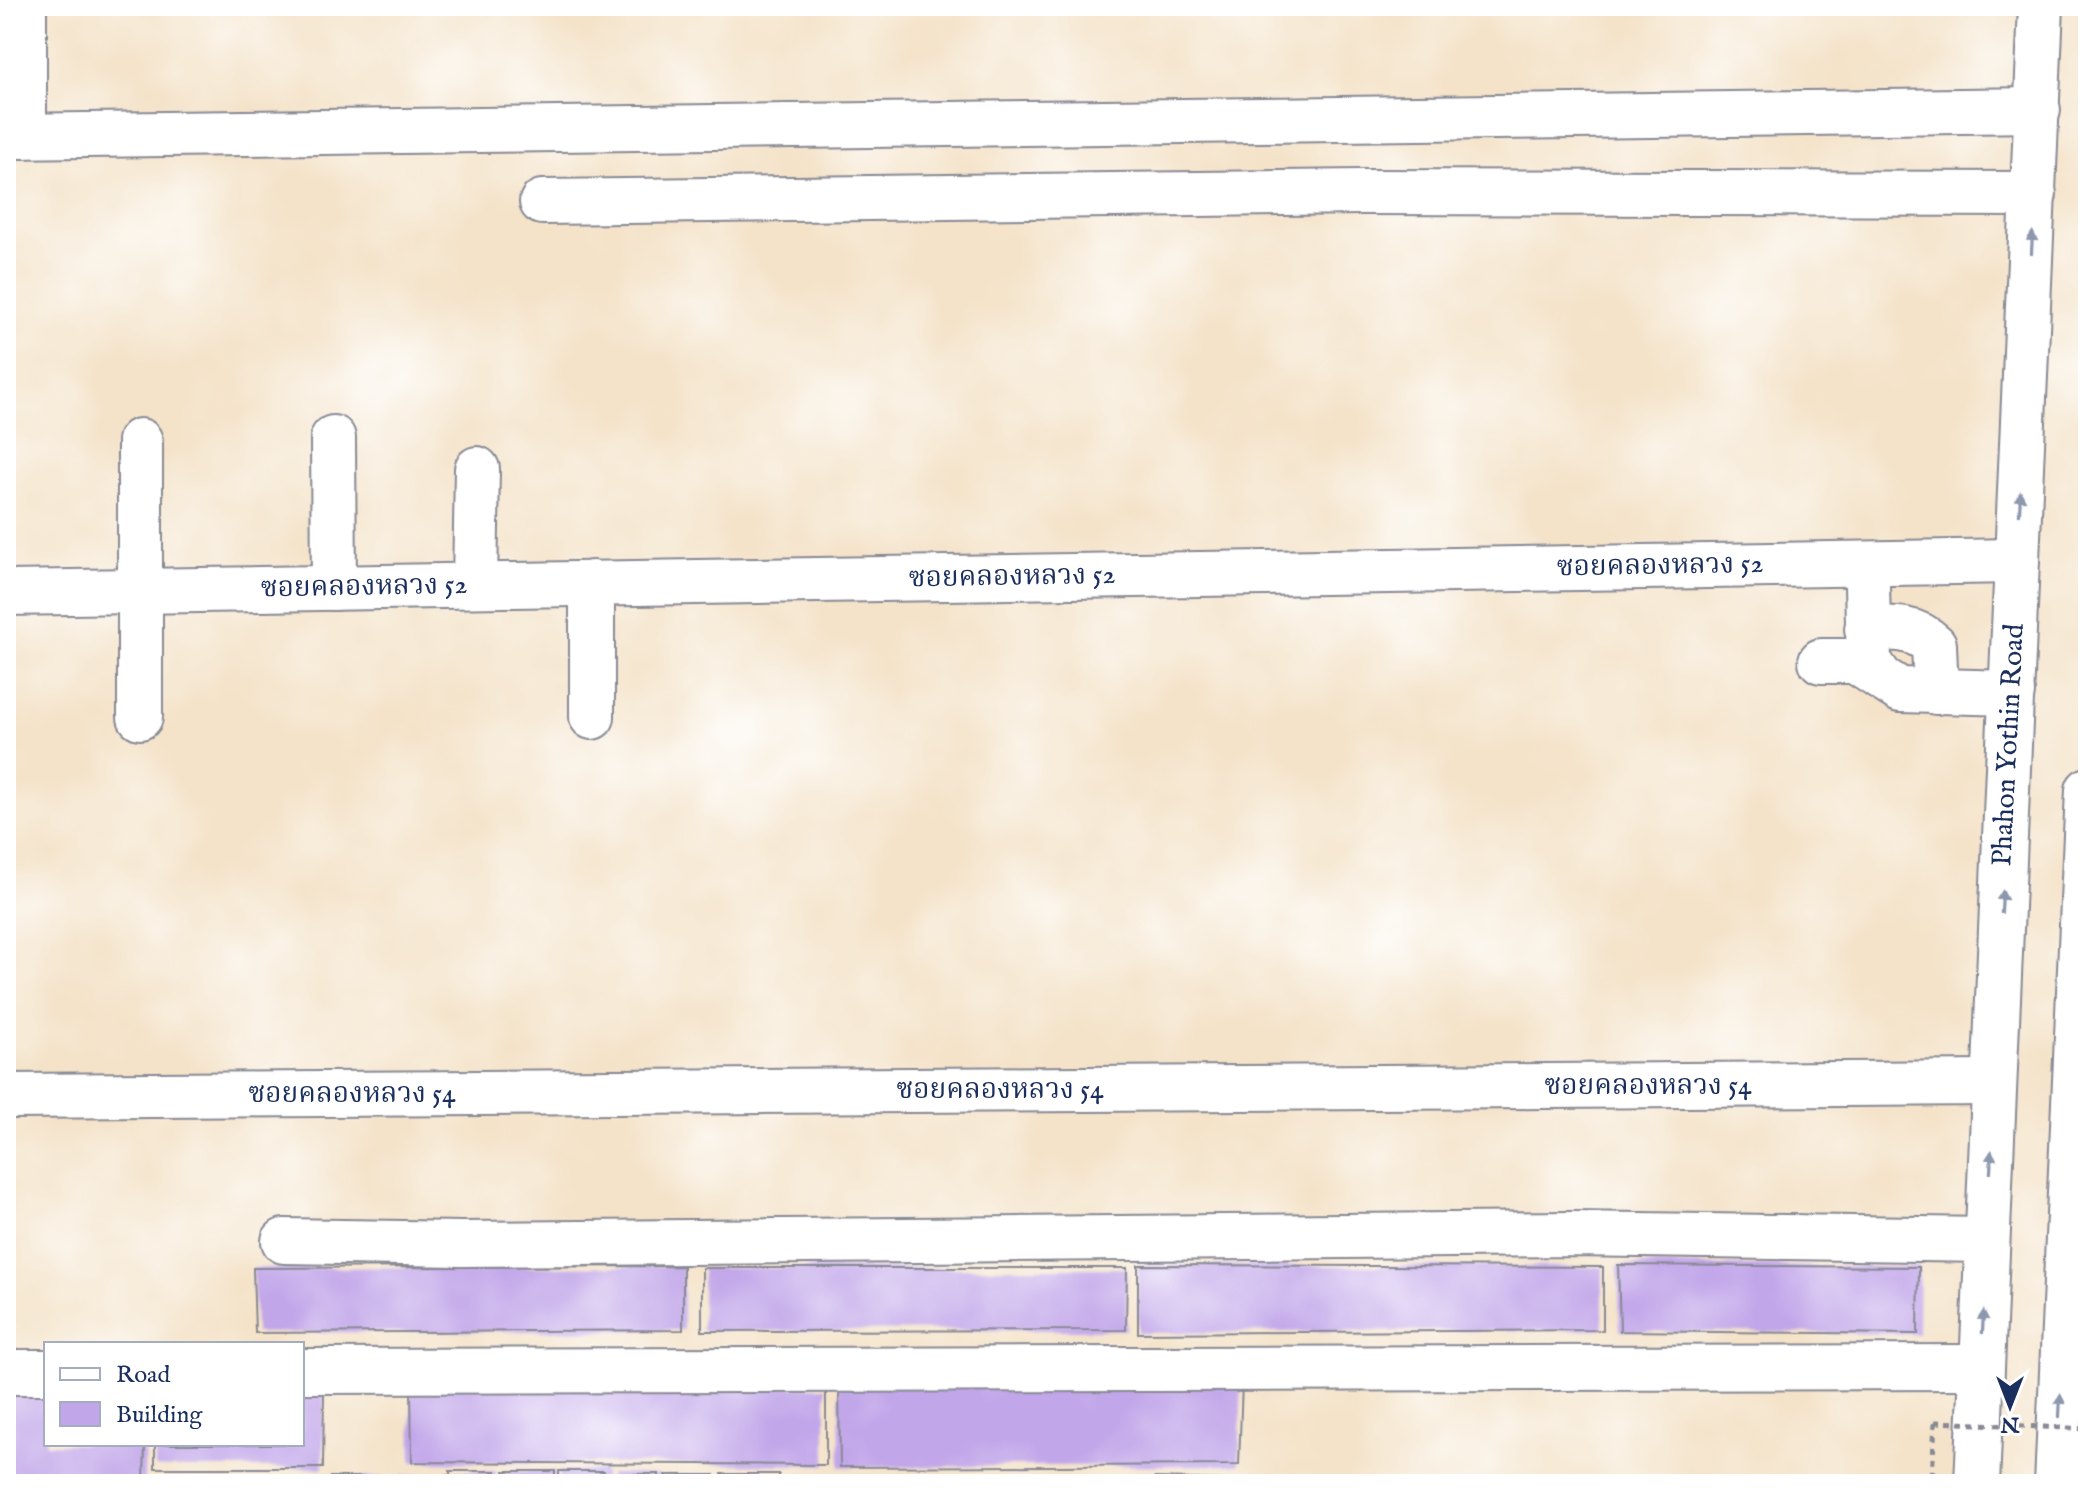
<svg xmlns="http://www.w3.org/2000/svg" width="2094" height="1490" viewBox="0 0 2094 1490" font-family="'IM FELL English','Noto Serif Thai',serif">
	<style>
		.building { fill: #c1a6e9 }
		.lines { fill: none; stroke-linecap: round; stroke-linejoin: round }
		.minor-casing { stroke: #888994; stroke-width: 48 }
		.major-casing { stroke: #888994; stroke-width: 48 }
		.highway-casing { stroke: #888994; stroke-width: 48 }
		.path { stroke: #888994; stroke-width: 5; stroke-dasharray: 6 6; stroke-linecap: butt }
		.minor { stroke: #fff; stroke-width: 44 }
		.major { stroke: #fff; stroke-width: 44 }
		.highway { stroke: #fff; stroke-width: 44 }
		.path-bridge { stroke: #888994; stroke-width: 5; stroke-dasharray: 6 6; stroke-linecap: butt }
		.oneway { fill: #8d97ae }
		.labels { text-anchor: middle; dominant-baseline: central; stroke-width: 6; stroke-linejoin: round; paint-order: stroke }
		.street-label { font-size: 28px; fill: #1b2f5e; stroke: #fff }
	</style>
	<rect width="100%" height="100%" fill="#fff"/>
	<filter id="ink" filterUnits="userSpaceOnUse"><feTurbulence type="fractalNoise" baseFrequency=".0125" numOctaves="2"/><feDisplacementMap in="SourceGraphic" scale="16" xChannelSelector="R" yChannelSelector="G"/><feConvolveMatrix kernelMatrix="1 2 1 2 8 2 1 2 1" color-interpolation-filters="sRGB"/></filter>
	<filter id="wash" filterUnits="userSpaceOnUse"><feTurbulence type="fractalNoise" baseFrequency=".006" numOctaves="4" result="noise"/><feDisplacementMap in="SourceGraphic" scale="32" xChannelSelector="R" yChannelSelector="G"/><feGaussianBlur stdDeviation="1.8" result="paint"/><feColorMatrix in="noise" values="0 0 0 0 0 0 0 0 0 0 0 0 0 0 0 0 0 1.4 0 .05"/><feComposite in="paint" operator="in"/></filter>
	<g filter="url(#wash)">
		<rect width="100%" height="100%" fill="#f4e3c9"/>
		<g id="blocks">
			<g class="building">
				<polygon points="1138,1265 1603,1267 1603,1330 1138,1333"/>
				<polygon points="1618,1265 1919,1267 1918,1334 1620,1331"/>
				<polygon points="683,1266 683,1330 255,1333 253,1268"/>
				<polygon points="702,1268 1127,1268 1126,1330 702,1331"/>
				<polygon points="1242,1382 1239,1465 840,1467 839,1385"/>
				<polygon points="411,1386 826,1387 826,1465 412,1462"/>
				<polygon points="6,1387 46,1387 46,1444 145,1444 144,1480 6,1480"/>
				<polygon points="302,1392 324,1392 323,1468 155,1468 155,1444 302,1444"/>
				<rect x="450" y="1471" width="46" height="13"/>
				<rect x="504" y="1471" width="51" height="13"/>
				<rect x="559" y="1471" width="45" height="13"/>
				<rect x="609" y="1474" width="50" height="10"/>
				<rect x="722" y="1474" width="57" height="10"/>
				<rect x="402" y="1475" width="45" height="9"/>
				<rect x="666" y="1475" width="48" height="9"/>
				<rect x="330" y="1477" width="63" height="7"/>
				<polygon points="1154,1478 1228,1480 1228,1484 1154,1484"/>
				<rect x="1072" y="1480" width="66" height="4"/>
			</g>
		</g>
	</g>
	<g filter="url(#ink)">
		<use href="#blocks" fill-opacity="0" stroke="#888994" stroke-width="2"/>
		<g class="lines">
			<defs>
				<g id="minor">
					<polyline points="24,6 24,136"/>
					<polyline points="6,136 2038,110"/>
					<polyline points="542,202 1362,192 2034,194"/>
					<polyline points="333,438 334,588"/>
					<polyline points="140,441 140,717"/>
					<polyline points="592,583 592,717"/>
					<polyline points="475,585 477,469"/>
					<polyline points="1867,585 1869,661 1881,678 1900,690 2012,693"/>
					<polyline points="6,593 2017,561"/>
					<path d="M1867 629C1893 628 1914 626 1934 645L1936 692"/>
					<polyline points="1821,661 1855,661 1881,678"/>
					<polyline points="6,1096 1994,1083"/>
					<polyline points="284,1241 461,1244 1573,1234 1987,1240"/>
					<polyline points="302,1371 1981,1367"/>
					<polyline points="6,1372 46,1372"/>
				</g>
				<polyline id="major" points="1977,1484 2041,6"/>
				<polyline id="highway" points="2057,1484 2088,790"/>
			</defs>
			<use href="#minor" class="minor-casing"/>
			<use href="#major" class="major-casing"/>
			<use href="#highway" class="highway-casing"/>
			<polyline class="path" points="1935,1422 1932,1477 1940,1478"/>
			<use href="#minor" class="minor"/>
			<use href="#major" class="major"/>
			<use href="#highway" class="highway"/>
			<polyline class="path-bridge" points="1935,1422 2088,1429"/>
		</g>
		<defs><path id="oneway-solid" d="M-6-.8H1V-3.2L6.5 0L1 3.2V.8H-6Z" transform="scale(2)"/></defs>
		<g class="oneway">
			<use href="#oneway-solid" transform="translate(2032 243) rotate(-87)"/>
			<use href="#oneway-solid" transform="translate(2020 503) rotate(-87)"/>
			<use href="#oneway-solid" transform="translate(2002 902) rotate(-87)"/>
			<use href="#oneway-solid" transform="translate(1991 1162) rotate(-87)"/>
			<use href="#oneway-solid" transform="translate(1983 1322) rotate(-87)"/>
			<use href="#oneway-solid" transform="translate(2060 1406) rotate(-87)"/>
		</g>
	</g>
	<g class="labels">
		<g class="street-label">
			<text transform="translate(1660 566) rotate(-1)">ซอยคลองหลวง 52</text>
			<text transform="translate(1012 577) rotate(-1)">ซอยคลองหลวง 52</text>
			<text transform="translate(364 587) rotate(-1)">ซอยคลองหลวง 52</text>
			<text transform="translate(2009 745) rotate(-87)">Phahon Yothin Road</text>
			<text x="1648" y="1086">ซอยคลองหลวง 54</text>
			<text x="1000" y="1090">ซอยคลองหลวง 54</text>
			<text x="352" y="1094">ซอยคลองหลวง 54</text>
		</g>
	</g>
	<rect width="2094" height="1490" fill="none" stroke="#fff" stroke-width="32"/>
	<rect x="44" y="1342" width="260" height="104" fill="#ffffff" stroke="#a4acbf" stroke-width="2"/>
	<rect x="60" y="1368" width="40" height="12" fill="#ffffff" stroke="#a4acbf" stroke-width="2"/>
	<text x="116" y="1382" font-size="24" fill="#1b2f5e">Road</text>
	<rect x="60" y="1402" width="40" height="24" fill="#c1a6e9" stroke="#a4acbf" stroke-width="2"/>
	<text x="116" y="1422" font-size="24" fill="#1b2f5e">Building</text>
	<g transform="translate(2010 1406) rotate(180)" stroke="#ffffff" stroke-width="6" paint-order="stroke">
	<path d="M0-6L14 30L0 20L-14 30Z" fill="#1b2f5e"/>
	<text y="-12" font-size="22" font-weight="bold" text-anchor="middle" fill="#1b2f5e">N</text>
	</g>
</svg>
